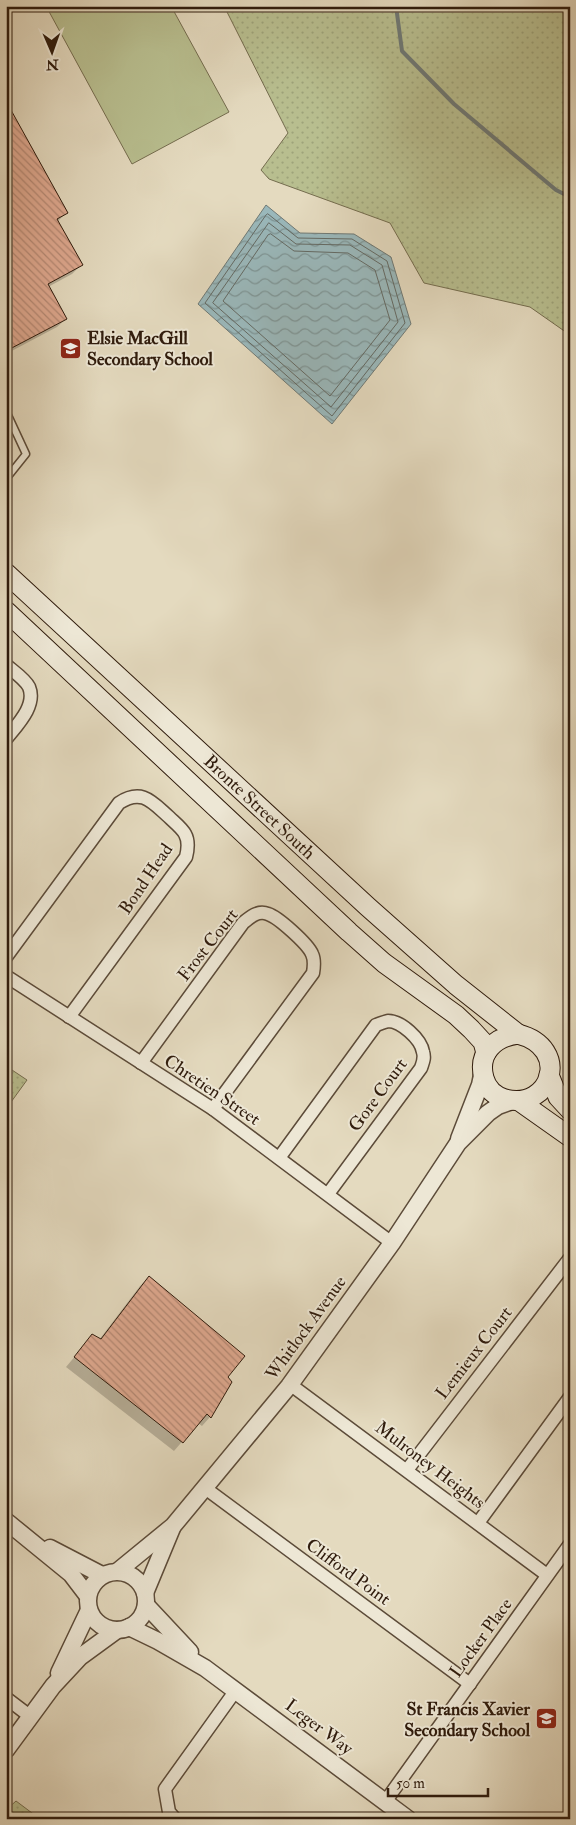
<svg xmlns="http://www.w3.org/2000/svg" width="576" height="1825" viewBox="0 0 576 1825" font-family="'IM FELL Double Pica',serif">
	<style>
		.grass { fill: url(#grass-dots); stroke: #746c4e }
		.pitch { fill: #b8be8f; stroke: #746c4e }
		.water { fill: url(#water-waves); stroke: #6f7975 }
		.shadow { fill: #0003 }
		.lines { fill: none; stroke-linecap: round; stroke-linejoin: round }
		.shore { stroke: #646a64; stroke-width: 1 }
		.stream { stroke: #6f7975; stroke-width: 4 }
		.building { fill: url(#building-back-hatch); stroke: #2f1b0c }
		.service-casing { stroke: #5c4b39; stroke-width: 9 }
		.minor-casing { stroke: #5c4b39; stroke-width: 15 }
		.tertiary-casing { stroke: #5c4b39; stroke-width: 19 }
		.secondary-casing { stroke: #2f1b0c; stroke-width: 21 }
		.service { stroke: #ede7d5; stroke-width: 6 }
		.minor { stroke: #ede7d5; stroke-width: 12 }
		.tertiary { stroke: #ede7d5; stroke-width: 16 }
		.secondary { stroke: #ede7d5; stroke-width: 19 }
		.labels { text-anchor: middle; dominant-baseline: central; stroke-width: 4; stroke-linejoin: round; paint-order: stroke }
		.poi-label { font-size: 18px; font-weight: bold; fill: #2f1b0c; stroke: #ede7d5; text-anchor: start }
		.street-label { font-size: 18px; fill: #2f1b0c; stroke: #ede7d5 }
	</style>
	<defs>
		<pattern id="grass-dots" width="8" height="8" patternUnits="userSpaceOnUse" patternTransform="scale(1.25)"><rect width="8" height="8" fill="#b8be8f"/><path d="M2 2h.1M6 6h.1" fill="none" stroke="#9ea37a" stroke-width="1.8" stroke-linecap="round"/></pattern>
		<pattern id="water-waves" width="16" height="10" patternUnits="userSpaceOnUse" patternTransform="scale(1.25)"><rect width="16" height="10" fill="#9ab8bb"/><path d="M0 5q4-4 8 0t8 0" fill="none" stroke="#7e9596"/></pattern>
		<pattern id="building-back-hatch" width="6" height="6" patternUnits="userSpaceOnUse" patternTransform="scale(1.25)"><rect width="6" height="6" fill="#dea88f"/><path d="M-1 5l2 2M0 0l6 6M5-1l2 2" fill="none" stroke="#b48873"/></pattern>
	</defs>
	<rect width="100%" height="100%" fill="#e4dabf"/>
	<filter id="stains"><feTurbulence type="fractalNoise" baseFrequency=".004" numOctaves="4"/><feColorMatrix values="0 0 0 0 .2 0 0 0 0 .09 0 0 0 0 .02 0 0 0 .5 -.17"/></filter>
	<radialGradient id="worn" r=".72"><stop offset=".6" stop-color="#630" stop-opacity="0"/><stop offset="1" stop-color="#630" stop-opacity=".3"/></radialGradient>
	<g class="grass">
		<polygon points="224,6 570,6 570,335 530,307 424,283 390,223 269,179 261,170 288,133"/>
		<polygon points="6,1066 27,1080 6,1109"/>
		<polygon points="16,1801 40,1819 6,1819 6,1810"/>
	</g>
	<polygon class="pitch" points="46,6 171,6 229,112 132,164"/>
	<polygon class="water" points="266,205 300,233 354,234 391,257 411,324 332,424 198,304"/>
	<g class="shadow">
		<polygon points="6,103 67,212 57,222 81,265 72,274 48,287 66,319 57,327 6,354"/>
		<polygon points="149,1277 226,1376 210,1417 202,1426 198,1423 174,1451 66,1367 92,1336 99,1340 140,1286"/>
	</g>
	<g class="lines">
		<g class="shore">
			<polygon points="268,214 298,238 352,239 387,261 405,323 332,416 205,303 266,215"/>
			<polygon points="269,223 296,244 350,245 382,265 398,322 331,407 213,303"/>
			<polygon points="271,234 294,251 348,253 375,270 390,320 330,396 223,301 268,235"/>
		</g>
		<polyline class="stream" points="396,6 402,51 454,104 556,190 570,197"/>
	</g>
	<g class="building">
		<polygon points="6,101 68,213 57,219 83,265 48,284 67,319 6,351"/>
		<polygon points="149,1276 245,1356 228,1377 232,1382 211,1418 207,1414 183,1443 74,1357 92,1334 101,1339"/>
	</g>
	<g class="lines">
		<defs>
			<polyline id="service" points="6,411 26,454 6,479"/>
			<g id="minor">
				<path d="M6 665C13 671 25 679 29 687 37 706 16 726 6 739"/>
				<path d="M6 957 119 803C142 788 152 802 169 817 174 822 182 828 185 834 189 841 188 849 186 857L69 1017"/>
				<polyline points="6,976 213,1109 392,1243"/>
				<path d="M141 1063 243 923C250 917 258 910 268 914 278 917 308 944 312 954 315 960 314 967 313 973L213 1109"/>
				<path d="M279 1158 376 1025C379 1024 384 1022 388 1021 401 1021 421 1039 423 1052 425 1058 423 1062 421 1068L328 1194"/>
				<polyline points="291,1385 547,1575"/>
				<polyline points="407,1470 570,1258"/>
				<polyline points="205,1488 470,1684"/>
				<polyline points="478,1523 570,1397"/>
				<polyline points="6,1698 31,1717"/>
				<polyline points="385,1802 570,1544"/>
				<polyline points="175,1819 169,1812 165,1789 236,1690"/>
			</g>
			<g id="tertiary">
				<polyline points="459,1139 480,1085 483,1070"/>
				<polyline points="6,1521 71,1574 87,1595"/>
				<polyline points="50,1548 102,1575"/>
				<polyline points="118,1571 173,1526 289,1386 392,1243 458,1143 488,1113 498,1106 512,1101"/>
				<circle cx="117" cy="1601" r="29"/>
				<polyline points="145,1593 172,1528"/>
				<polyline points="146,1605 190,1652"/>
				<polyline points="129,1627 158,1641 205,1668 408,1819"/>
				<polyline points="59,1673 89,1610"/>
				<polyline points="6,1750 53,1686 80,1657 117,1630"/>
			</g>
			<g id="secondary">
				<path id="s1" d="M6 573 368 907 456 985 518 1034"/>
				<polyline points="6,611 349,932 384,963 456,1015 471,1029 483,1042 486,1053"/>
				<path d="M518 1034C572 1048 551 1111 505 1099 495 1096 487 1089 484 1078 477 1053 495 1037 518 1034Z"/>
				<polyline points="549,1075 558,1097 570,1110"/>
				<polyline points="519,1101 570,1137"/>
			</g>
		</defs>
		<use href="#service" class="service-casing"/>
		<use href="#minor" class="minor-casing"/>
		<use href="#tertiary" class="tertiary-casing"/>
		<use href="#secondary" class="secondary-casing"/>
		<use href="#service" class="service"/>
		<use href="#minor" class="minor"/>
		<use href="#tertiary" class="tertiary"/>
		<use href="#secondary" class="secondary"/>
	</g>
	<defs>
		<symbol id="school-square" viewBox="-11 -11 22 22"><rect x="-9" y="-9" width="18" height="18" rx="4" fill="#8f2418" stroke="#ede7d5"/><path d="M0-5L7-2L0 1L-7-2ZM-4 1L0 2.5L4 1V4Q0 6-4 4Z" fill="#fff"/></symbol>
	</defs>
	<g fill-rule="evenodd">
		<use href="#school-square" x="58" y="336" width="25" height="25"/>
		<use href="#school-square" x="534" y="1706" width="25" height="25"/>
	</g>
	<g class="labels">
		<g class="poi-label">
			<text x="87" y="338">Elsie MacGill<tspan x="87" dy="21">Secondary School</tspan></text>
			<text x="530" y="1709" text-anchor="end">St Francis Xavier<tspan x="530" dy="21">Secondary School</tspan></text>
		</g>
		<g class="street-label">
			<text stroke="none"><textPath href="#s1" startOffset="345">Bronte Street South</textPath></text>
			<text transform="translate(146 879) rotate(-56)">Bond Head</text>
			<text transform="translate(208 945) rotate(-52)">Frost Court</text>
			<text transform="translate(212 1090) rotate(34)">Chretien Street</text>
			<text transform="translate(378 1095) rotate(-54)">Gore Court</text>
			<text transform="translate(306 1328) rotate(-54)">Whitlock Avenue</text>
			<text transform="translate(474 1353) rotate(-52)">Lemieux Court</text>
			<text transform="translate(430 1465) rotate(37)">Mulroney Heights</text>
			<text transform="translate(348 1572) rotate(36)">Clifford Point</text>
			<text transform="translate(481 1638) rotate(-54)">Locker Place</text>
			<text transform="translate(319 1727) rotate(37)">Leger Way</text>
		</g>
	</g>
	<rect width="576" height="1825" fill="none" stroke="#e4dabf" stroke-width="25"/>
	<rect x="8" y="8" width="561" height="1810" fill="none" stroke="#2f1b0c" stroke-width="2.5"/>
	<rect x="12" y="12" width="551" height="1800" fill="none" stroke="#2f1b0c"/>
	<g transform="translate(52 52) rotate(178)" stroke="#ede7d5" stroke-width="4" paint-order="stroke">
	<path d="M0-4L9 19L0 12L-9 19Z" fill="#2f1b0c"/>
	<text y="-8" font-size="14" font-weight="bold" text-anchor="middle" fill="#2f1b0c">N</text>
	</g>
	<path d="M388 1788v8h100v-8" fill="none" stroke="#2f1b0c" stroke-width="2.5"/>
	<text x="396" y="1788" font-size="15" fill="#2f1b0c" stroke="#ede7d5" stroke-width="4" paint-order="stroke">50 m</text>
	<rect width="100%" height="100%" filter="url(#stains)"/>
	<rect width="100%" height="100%" fill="url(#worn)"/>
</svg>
